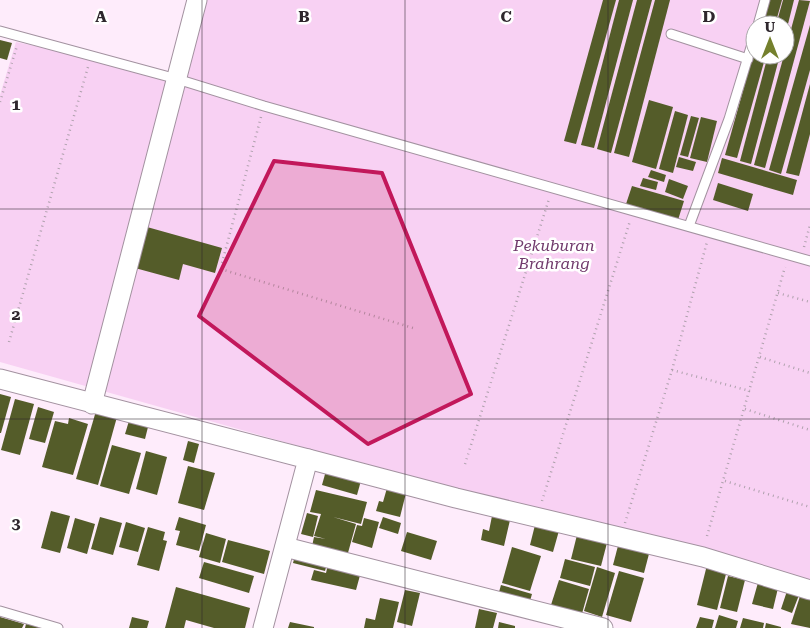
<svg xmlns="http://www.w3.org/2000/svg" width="810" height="628" viewBox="0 0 810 628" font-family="'Roboto Serif',serif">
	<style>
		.green { fill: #f8d1f3; fill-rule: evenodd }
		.building { fill: #545c29 }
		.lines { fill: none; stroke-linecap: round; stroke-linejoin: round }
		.lane-casing { stroke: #a392a0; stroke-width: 11 }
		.street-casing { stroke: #a392a0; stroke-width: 21 }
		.path { stroke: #afa1ad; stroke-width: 2.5; stroke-dasharray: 1 4; stroke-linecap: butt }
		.lane { stroke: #fff; stroke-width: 9 }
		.street { stroke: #fff; stroke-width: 19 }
		.marked { fill: #c2185b; fill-opacity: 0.2; stroke: #c2185b; stroke-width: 4; stroke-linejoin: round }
		.grid { fill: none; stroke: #2e272d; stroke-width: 1; stroke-opacity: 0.55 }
		.labels { text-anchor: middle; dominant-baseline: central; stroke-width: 5; stroke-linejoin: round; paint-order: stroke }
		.park-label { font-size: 16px; font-style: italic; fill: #713a6c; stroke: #fff }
		.grid-label { font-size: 16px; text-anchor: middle; font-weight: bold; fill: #2e272d; stroke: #fff; stroke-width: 5; stroke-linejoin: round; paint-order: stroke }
	</style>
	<rect width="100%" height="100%" fill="#feecfb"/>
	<path class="green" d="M206 0H810V590L0 362V95L16 42 186 77ZM755 25H785V55H755Z"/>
	<g class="building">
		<polygon points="603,0 616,0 576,144 564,141"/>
		<polygon points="619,0 633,0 594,148 581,145"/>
		<polygon points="637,0 652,0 611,153 597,149"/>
		<polygon points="655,0 670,0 629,157 614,153"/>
		<polygon points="769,0 782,0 775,25 762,25"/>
		<polygon points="783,0 794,0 786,32 785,25 776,25"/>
		<polygon points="799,0 810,1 765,168 754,165"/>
		<polygon points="810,25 810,70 781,174 769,170"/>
		<polygon points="0,40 12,43 7,60 0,58"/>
		<polygon points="753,55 766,55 737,158 725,155"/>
		<polygon points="768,55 780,55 751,164 740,161"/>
		<polygon points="810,84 810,134 799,176 786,173"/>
		<polygon points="649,100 673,107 656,169 632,162"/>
		<polygon points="675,111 688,115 673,173 659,169"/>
		<polygon points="691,116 699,118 688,157 680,155"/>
		<polygon points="701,117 717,121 707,162 690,158"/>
		<polygon points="679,157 696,162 693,171 676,167"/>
		<polygon points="722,158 797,180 793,195 718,173"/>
		<polygon points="651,170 666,175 664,182 648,177"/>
		<polygon points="643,178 658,182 656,190 640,186"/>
		<polygon points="669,179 688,186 683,199 665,192"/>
		<polygon points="718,183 753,194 748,211 713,200"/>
		<polygon points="632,186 684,201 678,220 626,204"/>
		<polygon points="147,227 222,248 215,273 183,264 179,280 135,268"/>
		<polygon points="0,394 11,397 1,433 0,433"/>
		<polygon points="15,399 34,404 20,455 1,450"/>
		<polygon points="38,407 54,412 45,443 29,439"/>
		<polygon points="96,411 117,417 98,485 76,479"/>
		<polygon points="69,418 88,424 73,475 42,467 55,421 68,424"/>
		<polygon points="129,421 148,427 145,439 125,434"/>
		<polygon points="188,441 199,444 194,463 183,460"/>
		<polygon points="112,445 141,453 129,494 100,486"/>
		<polygon points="146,451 167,457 157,495 136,489"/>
		<polygon points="188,466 215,473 204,510 178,503"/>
		<polygon points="327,467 362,477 357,495 322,485"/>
		<polygon points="387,488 406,493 400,517 376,511 379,501 383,502"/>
		<polygon points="316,490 367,502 361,524 333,517 356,524 346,560 311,551 314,537 326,539 314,536 321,514 310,512"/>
		<polygon points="51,511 70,516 60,553 41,548"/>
		<polygon points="307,513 318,516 313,537 301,534"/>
		<polygon points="492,516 510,520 504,546 481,540 483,529 489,531"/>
		<polygon points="100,517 122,523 113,555 91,549"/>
		<polygon points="179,517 206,525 199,551 176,545 180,531 175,530"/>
		<polygon points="383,517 401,523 398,534 379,528"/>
		<polygon points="75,518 95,524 87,554 67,548"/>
		<polygon points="364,518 379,522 372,548 352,542 357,525 362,526"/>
		<polygon points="536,521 560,527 553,552 530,545"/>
		<polygon points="126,522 145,528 138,552 119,547"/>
		<polygon points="148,527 165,532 163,540 167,541 159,571 137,565"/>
		<polygon points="578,531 608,539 601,566 571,559"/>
		<polygon points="407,532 437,541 431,560 401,551"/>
		<polygon points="206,533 226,539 220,563 199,557"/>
		<polygon points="228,540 270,551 264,574 222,562"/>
		<polygon points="619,542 650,550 644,573 613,565"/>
		<polygon points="512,547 541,556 530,591 502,583"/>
		<polygon points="296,552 328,560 325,571 293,563"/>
		<polygon points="565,559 595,567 590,586 560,578"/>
		<polygon points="329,560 362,568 356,590 311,580 314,570 326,573"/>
		<polygon points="708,561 728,566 717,610 697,605"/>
		<polygon points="204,562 254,576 249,593 199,578"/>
		<polygon points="597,567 615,573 602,617 584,611"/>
		<polygon points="619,571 644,578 631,622 606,615"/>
		<polygon points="728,576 745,580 737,612 720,608"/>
		<polygon points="759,579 779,584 773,609 752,604"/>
		<polygon points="559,580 589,589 581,617 550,608"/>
		<polygon points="501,585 532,594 528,608 497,599"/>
		<polygon points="789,585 801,590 792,613 781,609"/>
		<polygon points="176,587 250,608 245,628 214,628 186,620 184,628 165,628"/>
		<polygon points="405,590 420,593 412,626 397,622"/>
		<polygon points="801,593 810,595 810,628 791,624"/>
		<polygon points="380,598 399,602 393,628 364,628 366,618 375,620"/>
		<polygon points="479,609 497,613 493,628 475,628"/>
		<polygon points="719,615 738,621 736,628 715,628"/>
		<polygon points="0,617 24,624 22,628 0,628"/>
		<polygon points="132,617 149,621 147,628 129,628"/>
		<polygon points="700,617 714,620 712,628 696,628"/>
		<polygon points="743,618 764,623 763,628 740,628"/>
		<polygon points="290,622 314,627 314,628 288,628"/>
		<polygon points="499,622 515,626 515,628 498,628"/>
		<polygon points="766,623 781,627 781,628 765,628"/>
		<polygon points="26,624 38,627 38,628 25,628"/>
	</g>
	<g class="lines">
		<defs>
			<g id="lane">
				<polyline points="758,25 765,0"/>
				<polyline points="0,31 177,79 264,106 810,261"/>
				<polyline points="671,34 748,59"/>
				<polyline points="689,226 729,119 755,34"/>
				<polyline points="0,611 58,628"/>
			</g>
			<g id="street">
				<polyline points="0,379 308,459 263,628"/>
				<polyline points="92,404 197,0"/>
				<polyline points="308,459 456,498 703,557 810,590"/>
				<polyline points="285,547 603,628"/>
			</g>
		</defs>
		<use href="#lane" class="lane-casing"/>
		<use href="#street" class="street-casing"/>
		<g class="path">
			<polyline points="0,102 17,46"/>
			<polyline points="261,117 222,263 224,270 413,328"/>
			<polyline points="804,247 810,225"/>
			<polyline points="778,293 810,302"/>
			<polyline points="9,342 88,67"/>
			<polyline points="760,357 810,373"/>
			<polyline points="672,370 750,391"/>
			<polyline points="745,409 810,430"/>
			<polyline points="465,464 549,199"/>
			<polyline points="725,481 810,507"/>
			<polyline points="542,501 630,221"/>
			<polyline points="625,523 672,370 707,242"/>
			<polyline points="707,536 785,267"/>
		</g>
		<use href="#lane" class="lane"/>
		<use href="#street" class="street"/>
	</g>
	<path class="marked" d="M274 161 382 173 471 394 368 444 199 316Z"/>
	<path class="grid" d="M202 0V628M405 0V628M608 0V628M0 209H810M0 419H810"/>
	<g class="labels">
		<g class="park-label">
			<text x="554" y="245">Pekuburan<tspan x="554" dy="18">Brahrang</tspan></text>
		</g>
	</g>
	<g class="grid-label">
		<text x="101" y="22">A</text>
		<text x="304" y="22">B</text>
		<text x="506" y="22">C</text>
		<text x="709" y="22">D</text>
		<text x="16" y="110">1</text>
		<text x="16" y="320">2</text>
		<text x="16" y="529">3</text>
	</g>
	<g transform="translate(770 40)"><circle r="24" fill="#ffffff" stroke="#aba9ab"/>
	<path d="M0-4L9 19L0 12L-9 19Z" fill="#74802d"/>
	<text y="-8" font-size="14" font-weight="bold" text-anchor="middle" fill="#2e272d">U</text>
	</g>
</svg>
